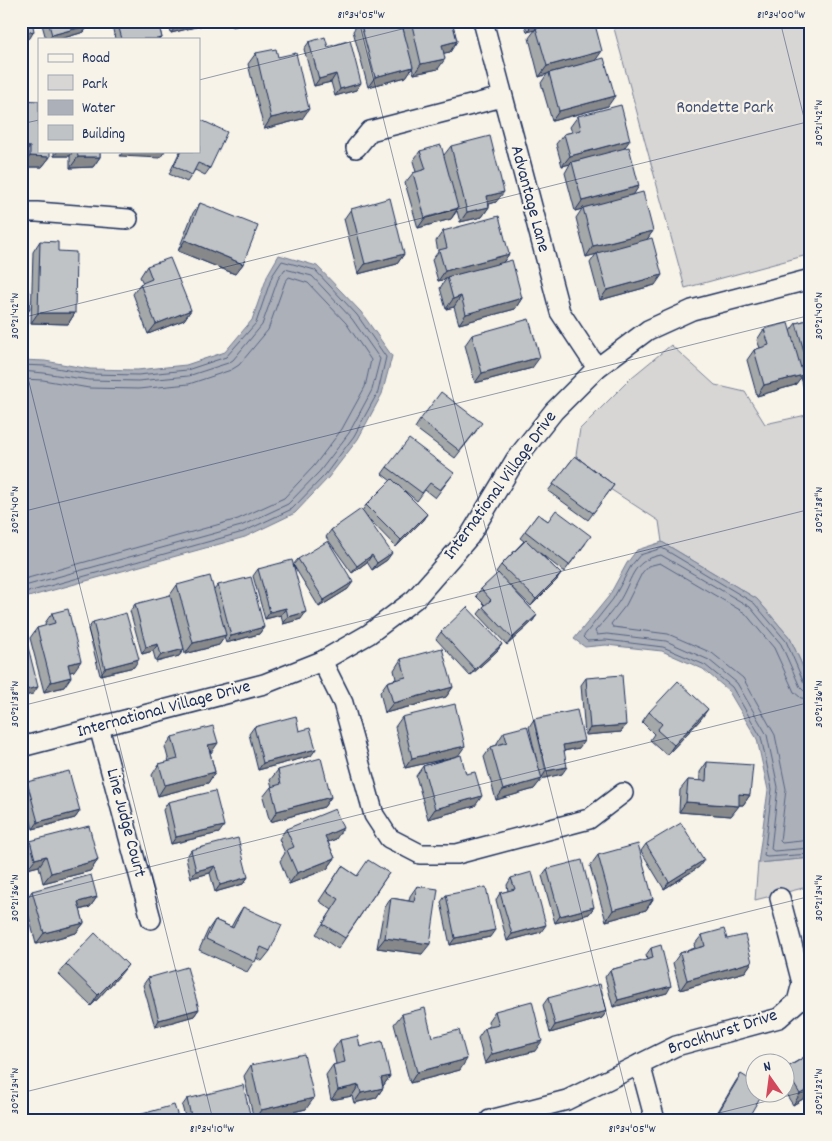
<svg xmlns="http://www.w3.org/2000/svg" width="832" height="1141" viewBox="0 0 832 1141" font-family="Dekko,sans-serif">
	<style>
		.green { fill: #d7d6d4; stroke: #798299 }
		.water { fill: #acb0b9; stroke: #727c95 }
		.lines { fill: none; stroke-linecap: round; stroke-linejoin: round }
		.shore { stroke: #556382; stroke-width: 1 }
		.street-casing { stroke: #1b2f5e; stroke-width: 22 }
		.street { stroke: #f7f3e8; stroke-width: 19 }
		.wall { fill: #a5a8a9; stroke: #1b2f5e }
		.shaded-wall { fill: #86888a; stroke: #1b2f5e }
		.building { fill: #c0c3c5; stroke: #1b2f5e }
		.ticks { fill: none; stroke: #1b2f5e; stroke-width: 1; stroke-opacity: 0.45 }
		.labels { text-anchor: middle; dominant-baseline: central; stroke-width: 4.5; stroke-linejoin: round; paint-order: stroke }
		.park-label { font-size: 18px; fill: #415076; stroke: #f7f3e8 }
		.street-label { font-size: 18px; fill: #1b2f5e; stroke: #f7f3e8 }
		.neatline { fill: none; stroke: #1b2f5e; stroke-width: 2 }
		.ticks-label { font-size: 12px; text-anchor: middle; fill: #1b2f5e }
	</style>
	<rect width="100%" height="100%" fill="#f7f3e8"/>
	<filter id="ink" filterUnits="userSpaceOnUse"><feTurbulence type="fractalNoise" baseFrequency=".02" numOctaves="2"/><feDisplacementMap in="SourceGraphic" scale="10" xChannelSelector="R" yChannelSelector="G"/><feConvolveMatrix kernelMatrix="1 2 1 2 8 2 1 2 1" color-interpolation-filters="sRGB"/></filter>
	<g filter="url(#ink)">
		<g class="green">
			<polygon points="612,21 811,21 811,254 685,288"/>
			<polygon points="671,345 715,385 745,392 765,424 811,414 811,685 790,638 757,599 662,542 659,521 610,489 576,455 580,429 632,377"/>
			<polygon points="811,858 811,886 755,900 758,863"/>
		</g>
		<g class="water">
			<polygon points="279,255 317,266 361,312 392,356 382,394 358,439 328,478 295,513 245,537 21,599 21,360 45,361 90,369 137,370 186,365 225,352 252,320 268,274"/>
			<polygon points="662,542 757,599 790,638 811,685 811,858 758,863 768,790 757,739 728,690 703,669 662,651 606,645 585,647 574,639 609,596 627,563 637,550"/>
		</g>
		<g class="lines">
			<g class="shore">
				<polyline points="21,365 45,366 90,374 138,375 187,370 226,357 256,323 272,276 282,261 315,270 357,315 386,357 378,392 354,436 325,475 292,509 243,532 21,594"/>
				<polyline points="21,371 44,373 89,380 138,381 188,376 228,363 233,360 262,325 278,279 285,269 312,276 352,319 380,359 372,390 349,433 320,471 288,504 241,526 21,587"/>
				<polyline points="21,379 43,380 89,388 138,389 189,384 231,370 239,365 268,330 285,282 289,277 308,283 346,323 371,360 365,387 342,429 314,466 284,498 238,519 21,580"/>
				<polyline points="811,686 804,683 786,641 754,603 662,548 640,555 631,566 613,599 583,637 587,641 606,640 663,647 705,665 732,687 761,737 772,789 764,856 767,857 811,854"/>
				<path d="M811 692 804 691 800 687 781 644 750 607 661 555C630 561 633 581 618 603 611 613 603 622 595 631L597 635 607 634 666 641 709 660 737 683 767 735 778 787 771 849 774 851 811 848"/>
				<polyline points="811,699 801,698 794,692 774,648 745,613 660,563 648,566 642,573 626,605 611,624 613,627 668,634 712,653 743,678 775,735 786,789 780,841 782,843 811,840"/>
			</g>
			<defs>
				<g id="street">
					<polyline points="483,21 560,312 597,368"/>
					<polyline points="356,148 370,131 502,97"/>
					<polyline points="21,212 37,212 128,219"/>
					<polyline points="322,661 343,703 374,815 389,838 420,854 457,854 589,819 623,793"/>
					<polyline points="99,727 151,919"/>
					<polyline points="21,747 264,684 322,661 369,634 415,599 469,537 516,459 554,411 597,368 648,330 692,310 811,279"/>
					<polyline points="640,1064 655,1120"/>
					<polyline points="490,1120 567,1100 676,1046 779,1018 797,1002 802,983 780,898"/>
				</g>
			</defs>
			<use href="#street" class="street-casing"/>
			<use href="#street" class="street"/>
		</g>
		<g class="wall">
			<polygon points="41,21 88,21 84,32 60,39 46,39"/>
			<polygon points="114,21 158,21 162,38 161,39 115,39 112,25"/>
			<polygon points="168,21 212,21 211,23 171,33"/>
			<polygon points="231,21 253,21 232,27"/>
			<polygon points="360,21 405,38 402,23 403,21 452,21 457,41 450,52 444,53 438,69 414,74 412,68 406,77 368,87 353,31"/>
			<polygon points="524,21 594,21 596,60 608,106 552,121 541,83 547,74 539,77 529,38 535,30 527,32"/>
			<polygon points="309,42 328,47 356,90 335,96 331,82 314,86 304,49"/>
			<polygon points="256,53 278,57 302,119 264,129 248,64"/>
			<polygon points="21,100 50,157 42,167 23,167 23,157"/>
			<polygon points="578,116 624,148 639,186 633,194 653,231 647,239 655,285 600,300 590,263 596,254 586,257 576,218 582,209 575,211 565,173 570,164 562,166 556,144 564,134 572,132 570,127"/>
			<polygon points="451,146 496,202 489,204 489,207 482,217 460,222 457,211 451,219 418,228 405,183 413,173 416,172 413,161 420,151 444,155"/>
			<polygon points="54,151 100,151 100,157 93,167 70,168 70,156 54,156"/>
			<polygon points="180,151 199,151 210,168 205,175 195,170 187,182 169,174"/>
			<polygon points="200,203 243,264 235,274 178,251 193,213"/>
			<polygon points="351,209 404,254 397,264 358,274 344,219"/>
			<polygon points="443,231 509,254 503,262 522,298 515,309 459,324 454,307 446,309 440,288 446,279 438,281 432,260 438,252 436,241"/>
			<polygon points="40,241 75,313 68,324 31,323 33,252"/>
			<polygon points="147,266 191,310 184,320 148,334 133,294 140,284 143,283 140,277"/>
			<polygon points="811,319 811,395 806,397 801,377 795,385 757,396 747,360 754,350 760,348 757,340 764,329 790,331 796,323"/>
			<polygon points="472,335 532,368 475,383 465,345"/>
			<polygon points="420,420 477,430 455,458 415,428"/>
			<polygon points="575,456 614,485 588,520 548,491"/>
			<polygon points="387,467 454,473 435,498 425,490 417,501 400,487 427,514 422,521 396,547 367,517 387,560 372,570 367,562 352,573 326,537 331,530 362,511 366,505 391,481 382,474"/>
			<polygon points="538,514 548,521 586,543 564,572 540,553 561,574 556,581 531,606 508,584 537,615 532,622 507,645 478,614 485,605 476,596 481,589 498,574 496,572 501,565 524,541 520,538"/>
			<polygon points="298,559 348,589 319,607 294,566 301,619 283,624 281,615 265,619 253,576 258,569 293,565"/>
			<polygon points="177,585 214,590 218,585 264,627 259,634 226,643 224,637 219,645 185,654 170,595"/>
			<polygon points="135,604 184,649 179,656 156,662 153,651 142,654 130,611"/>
			<polygon points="52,613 74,671 70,672 64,687 44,692 30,638 37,628 46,626 45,623"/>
			<polygon points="93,622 134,667 100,675 88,629"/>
			<polygon points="441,632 502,644 497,651 470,676 436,639"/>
			<polygon points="401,659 453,687 446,697 385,713 380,692 387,682 396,679 394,670"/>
			<polygon points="586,678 626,725 621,732 585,735 581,685"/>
			<polygon points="649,712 701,719 667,755 650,740 654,734 642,722"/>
			<polygon points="402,717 458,756 475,806 428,819 416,776 423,766 457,756 405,768 395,727"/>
			<polygon points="534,719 579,748 564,751 562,774 542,778 534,789 496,800 484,757 491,747 497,745 497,743 504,732 537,762 529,727"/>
			<polygon points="254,727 299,731 311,756 258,770 249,734"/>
			<polygon points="172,737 210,753 215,772 208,783 158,796 152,775 159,764 169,762 165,747"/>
			<polygon points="707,762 750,795 743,805 739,805 731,816 679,812 680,790 688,780 700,781 700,772"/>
			<polygon points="278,770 331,797 324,807 270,822 263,797 271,787 272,787 270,780"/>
			<polygon points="27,782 80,811 75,818 33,829 22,789"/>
			<polygon points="168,802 219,833 171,844 163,810"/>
			<polygon points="286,829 336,839 328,842 335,858 327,869 289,884 280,861 285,853 279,839"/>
			<polygon points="30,841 98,860 90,871 43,883 39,866 27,869 23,852"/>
			<polygon points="646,844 699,867 664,889 641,851"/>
			<polygon points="191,850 248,877 243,884 215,892 210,873 191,878 186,858"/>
			<polygon points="598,855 653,899 646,910 606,921 590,866"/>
			<polygon points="342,866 357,876 389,873 338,949 316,934 332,910 319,901"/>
			<polygon points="547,869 594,907 589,914 555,923 542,876"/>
			<polygon points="511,878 541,932 507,941 496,900 500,893 508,891 507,885"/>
			<polygon points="417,886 422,954 377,948 384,909 391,898 409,901 410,896"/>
			<polygon points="32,891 97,897 90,907 80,910 84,923 76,933 36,944 25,901"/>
			<polygon points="446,895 490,937 450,945 441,902"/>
			<polygon points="243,907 270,951 262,961 256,958 247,972 199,950 208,930 215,920 231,927 236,918"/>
			<polygon points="702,935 727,939 752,962 745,972 680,990 673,963 680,953 695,948 694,945"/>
			<polygon points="651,948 667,993 613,1007 605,977 610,970 647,960 646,955"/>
			<polygon points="66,964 120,975 91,1006 58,974"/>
			<polygon points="148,978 199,1009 194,1016 155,1027 143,985"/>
			<polygon points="548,998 607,1011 602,1018 550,1033 543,1005"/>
			<polygon points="495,1011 535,1051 485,1064 478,1038 485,1028 489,1027 488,1021"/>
			<polygon points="402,1014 432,1037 460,1070 410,1083 394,1024"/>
			<polygon points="340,1040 360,1047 390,1076 383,1086 383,1088 376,1098 354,1103 352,1096 331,1100 326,1075 333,1065 336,1064 333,1050"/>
			<polygon points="811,1053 811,1094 793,1105 784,1091 784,1069"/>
			<polygon points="251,1065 306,1109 258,1120 254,1120 244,1076"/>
			<polygon points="741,1074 747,1120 713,1120 736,1081"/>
			<polygon points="187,1099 250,1114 246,1120 186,1120 182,1106"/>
		</g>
		<g class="shaded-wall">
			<polygon points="194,21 212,21 211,23 171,33 176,26"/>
			<polygon points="236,21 253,21 232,27"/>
			<polygon points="536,21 567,21 536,28 535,30 527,32 534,22"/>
			<polygon points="89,25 84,32 60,39 49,39 52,35"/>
			<polygon points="34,31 30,38 21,40 21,34"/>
			<polygon points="457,41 450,52 435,55 442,45"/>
			<polygon points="602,51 595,61 549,73 547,74 539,77 547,66"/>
			<polygon points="445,59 438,69 414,74 421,64"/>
			<polygon points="413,67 406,77 368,87 375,77"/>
			<polygon points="336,74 331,82 314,86 319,79"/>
			<polygon points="361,83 356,90 335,96 340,89"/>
			<polygon points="615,96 608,106 552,121 559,111"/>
			<polygon points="309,109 302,119 264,129 271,118"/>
			<polygon points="630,140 623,150 572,162 570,164 562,166 570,156"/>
			<polygon points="21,146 30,147 23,157 21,157"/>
			<polygon points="58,151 73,151 70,156 54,156"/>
			<polygon points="123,151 165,151 160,158 120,156"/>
			<polygon points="30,156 50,157 42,167 23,167"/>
			<polygon points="78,157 100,157 93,167 70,168"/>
			<polygon points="639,186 632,197 583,208 582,209 575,211 582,201"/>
			<polygon points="504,192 496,202 480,207 487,196"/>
			<polygon points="489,207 482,217 460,222 467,212"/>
			<polygon points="458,208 451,219 418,228 425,218"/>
			<polygon points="653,231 646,241 586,257 593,246"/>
			<polygon points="185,240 243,264 235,274 178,251"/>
			<polygon points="404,254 397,264 358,274 365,264"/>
			<polygon points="509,254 502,264 447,277 446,279 438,281 445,271"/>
			<polygon points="662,275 655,285 600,300 607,290"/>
			<polygon points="461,296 454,307 446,309 453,299"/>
			<polygon points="522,298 515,309 459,324 466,314"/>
			<polygon points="30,309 23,320 21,320 21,310"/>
			<polygon points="191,310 184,320 148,334 156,324"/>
			<polygon points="38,313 75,313 68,324 31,323"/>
			<polygon points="540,357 532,368 475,383 482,373"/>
			<polygon points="803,375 795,385 757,396 764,385"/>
			<polygon points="811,390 811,395 806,397"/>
			<polygon points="427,514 422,521 396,547 401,540"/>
			<polygon points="392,553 387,560 372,570 377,563"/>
			<polygon points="372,555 367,562 352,573 357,566"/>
			<polygon points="561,574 556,581 531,606 536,599"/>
			<polygon points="353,582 348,589 319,607 324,600"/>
			<polygon points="286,608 281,615 265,619 270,612"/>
			<polygon points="306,612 301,619 283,624 288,617"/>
			<polygon points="537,615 532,622 507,645 512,638"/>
			<polygon points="264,627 259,634 226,643 231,636"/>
			<polygon points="226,635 219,645 185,654 193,643"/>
			<polygon points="158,644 153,651 142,654 146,647"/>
			<polygon points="502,644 497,651 470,676 475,669"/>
			<polygon points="184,649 179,656 156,662 161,655"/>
			<polygon points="139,659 134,667 100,675 105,668"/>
			<polygon points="81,661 74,671 60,675 68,664"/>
			<polygon points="71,677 64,687 44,692 51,682"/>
			<polygon points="38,687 33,694 21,697 21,691"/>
			<polygon points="453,687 446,697 385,713 393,703"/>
			<polygon points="708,709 701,719 667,755 674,745"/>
			<polygon points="626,725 621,732 585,735 590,728"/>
			<polygon points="584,741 579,748 558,752 563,745"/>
			<polygon points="218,743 211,753 208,745"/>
			<polygon points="465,746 458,756 405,768 412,758"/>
			<polygon points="316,749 311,756 258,770 263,763"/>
			<polygon points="567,767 562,774 541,779 546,771"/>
			<polygon points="215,772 208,783 158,796 165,785"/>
			<polygon points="542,779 534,789 496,800 503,790"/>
			<polygon points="739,794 750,795 743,805 732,805"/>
			<polygon points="482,796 475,806 428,819 435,809"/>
			<polygon points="331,797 324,807 270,822 277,811"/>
			<polygon points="686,802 739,806 731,816 679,812"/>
			<polygon points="80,811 75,818 33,829 38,822"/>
			<polygon points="224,826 219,833 171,844 176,837"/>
			<polygon points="343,828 336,839 318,846 325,836"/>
			<polygon points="46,856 39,866 27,869 35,859"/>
			<polygon points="335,858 327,869 289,884 297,873"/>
			<polygon points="98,860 90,871 43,883 51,873"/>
			<polygon points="704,860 699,867 664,889 669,882"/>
			<polygon points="215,866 210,873 191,878 196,871"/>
			<polygon points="248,877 243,884 215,892 220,885"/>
			<polygon points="97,897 90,907 71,912 78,902"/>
			<polygon points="653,899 646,910 606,921 613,910"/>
			<polygon points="594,907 589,914 555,923 560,916"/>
			<polygon points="84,923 76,933 36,944 44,933"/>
			<polygon points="546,925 541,932 507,941 512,934"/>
			<polygon points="495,930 490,937 450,945 455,938"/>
			<polygon points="385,938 430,944 422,954 377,948"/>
			<polygon points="752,962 745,972 680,990 687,980"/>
			<polygon points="128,965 120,975 91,1006 98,995"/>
			<polygon points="671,986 667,993 613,1007 618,1000"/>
			<polygon points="199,1009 194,1016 155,1027 159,1020"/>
			<polygon points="607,1011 602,1018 550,1033 555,1025"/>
			<polygon points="542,1041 535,1051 485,1064 492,1054"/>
			<polygon points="467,1059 460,1070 410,1083 417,1072"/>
			<polygon points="390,1076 383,1086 381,1078"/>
			<polygon points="359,1085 352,1096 331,1100 338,1090"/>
			<polygon points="383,1088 376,1098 354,1103 361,1093"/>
			<polygon points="811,1088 811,1094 793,1105 800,1094"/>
			<polygon points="314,1098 306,1109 258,1120 254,1120 261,1110"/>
			<polygon points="250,1114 246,1120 228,1120"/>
		</g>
		<g class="building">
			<polygon points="21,21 32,21 34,31 21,34"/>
			<polygon points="48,21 88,21 89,25 52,35"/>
			<polygon points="117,21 158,21 162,38 157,39 122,39"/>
			<polygon points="175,21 194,21 176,26"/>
			<polygon points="360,21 401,21 413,67 375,77"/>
			<polygon points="411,21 452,21 457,41 442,45 445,59 421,64"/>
			<polygon points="560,21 594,21 602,51 547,66 536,28"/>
			<polygon points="325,37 328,47 350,40 361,83 340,89 336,74 319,79 309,42"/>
			<polygon points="276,49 278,57 296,53 309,109 271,118 256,53"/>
			<polygon points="604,58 615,96 559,111 549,73"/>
			<polygon points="21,100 39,101 39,151 50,151 50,157 30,156 30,147 21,146"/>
			<polygon points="621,105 630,140 570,156 564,134 581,130 578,116"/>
			<polygon points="199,119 227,132 210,168 198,163 192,175 174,166 181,151 199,151"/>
			<polygon points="490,136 504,192 487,196 489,207 467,212 451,146"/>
			<polygon points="441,145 458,208 425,218 413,173 426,169 420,151"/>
			<polygon points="629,147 639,186 582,201 572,162"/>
			<polygon points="77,151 100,151 100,157 78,157"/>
			<polygon points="643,192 653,231 593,246 583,208"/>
			<polygon points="390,198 404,254 365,264 351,209"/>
			<polygon points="200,203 258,226 243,264 185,240"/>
			<polygon points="499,216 509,254 445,271 439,250 447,248 443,231"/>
			<polygon points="652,238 662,275 607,290 597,253"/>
			<polygon points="21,241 22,241 30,309 21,310"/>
			<polygon points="40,241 58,242 58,251 76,252 75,313 38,313"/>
			<polygon points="170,258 191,310 156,324 140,284 152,279 147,266"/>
			<polygon points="512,260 522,298 466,314 461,296 453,299 447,277"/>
			<polygon points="529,319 540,357 482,373 472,335"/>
			<polygon points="811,319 811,376 796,323"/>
			<polygon points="788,323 803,375 764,385 754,350 769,345 764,329"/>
			<polygon points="441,392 482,423 460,451 420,420"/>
			<polygon points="409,439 454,473 440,490 430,483 422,493 387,467"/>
			<polygon points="575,456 614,485 593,513 553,484"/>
			<polygon points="392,479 427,514 401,540 366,505"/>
			<polygon points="361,509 392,553 377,563 372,555 357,566 331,530"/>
			<polygon points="556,510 591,536 569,565 525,531 538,514 548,521"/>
			<polygon points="526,540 561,574 536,599 501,565"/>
			<polygon points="328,541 353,582 324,600 298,559"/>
			<polygon points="292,560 306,612 288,617 286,608 270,612 258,569"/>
			<polygon points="498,573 537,615 512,638 483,607 491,600 481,589"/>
			<polygon points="210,576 226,635 193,643 177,585"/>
			<polygon points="251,577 264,627 231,636 218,585"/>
			<polygon points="170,595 184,649 161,655 158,644 146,647 135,604"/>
			<polygon points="467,607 502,644 475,669 441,632"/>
			<polygon points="68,609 81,661 68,664 71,677 51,682 37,628 55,623 52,613"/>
			<polygon points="126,613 139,659 105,668 93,622"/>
			<polygon points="26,639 38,687 21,691 21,640"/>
			<polygon points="442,648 453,687 393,703 387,682 406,677 401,659"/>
			<polygon points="622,675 626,725 590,728 586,678"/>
			<polygon points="678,681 708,709 674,745 657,730 662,724 649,712"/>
			<polygon points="455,704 465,746 412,758 402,717"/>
			<polygon points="577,710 584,741 563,745 567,767 546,771 534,719"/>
			<polygon points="296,716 299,731 310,728 316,749 263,763 254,727"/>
			<polygon points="213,726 218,743 208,745 215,772 165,785 159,764 178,759 172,737"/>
			<polygon points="527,726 542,779 503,790 491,747 507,742 504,732"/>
			<polygon points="461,755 466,774 475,772 482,796 435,809 423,766"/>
			<polygon points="321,758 331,797 277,811 271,787 281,784 278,770"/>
			<polygon points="707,762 753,765 750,795 739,794 739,806 686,802 688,780 706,781"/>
			<polygon points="69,771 80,811 38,822 27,782"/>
			<polygon points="215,791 224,826 176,837 168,802"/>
			<polygon points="335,809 343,828 325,836 335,858 297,873 287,850 294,847 286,829"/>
			<polygon points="681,823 704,860 669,882 646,844"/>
			<polygon points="89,826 98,860 51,873 46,856 35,859 30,841"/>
			<polygon points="238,838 248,877 220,885 215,866 196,871 191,850"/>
			<polygon points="638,844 653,899 613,910 598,855"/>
			<polygon points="368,860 389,873 345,938 323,924 339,899 326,891 342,866 357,876"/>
			<polygon points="582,860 594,907 560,916 547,869"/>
			<polygon points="532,872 546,925 512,934 500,893 515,889 511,878"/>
			<polygon points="91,875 97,897 78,902 84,923 44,933 32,891"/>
			<polygon points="417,886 438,889 430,944 385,938 391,898 414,902"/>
			<polygon points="486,887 495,930 455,938 446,895"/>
			<polygon points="243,907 282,925 270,951 261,947 255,962 206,939 215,920 233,928"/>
			<polygon points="724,929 727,939 745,935 752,962 687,980 680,953 705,946 702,935"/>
			<polygon points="95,933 128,965 98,995 66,964"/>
			<polygon points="661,945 671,986 618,1000 610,970 653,958 651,948"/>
			<polygon points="187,967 199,1009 159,1020 148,978"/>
			<polygon points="600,984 607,1011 555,1025 548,998"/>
			<polygon points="532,1001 542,1041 492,1054 485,1028 499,1025 495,1011"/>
			<polygon points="21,1007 26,1009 21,1018"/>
			<polygon points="425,1008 432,1037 459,1030 467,1059 417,1072 402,1014"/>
			<polygon points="358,1036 360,1047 382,1041 390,1076 381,1078 383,1088 361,1093 359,1085 338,1090 333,1065 345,1062 340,1040"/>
			<polygon points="811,1053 811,1088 800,1094 785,1069"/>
			<polygon points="304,1054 314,1098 261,1110 251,1065"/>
			<polygon points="741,1074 754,1082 754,1094 762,1094 747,1120 714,1120"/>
			<polygon points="243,1085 250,1114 228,1120 192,1120 187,1099"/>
			<polygon points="174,1105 179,1120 121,1120"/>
			<polygon points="109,1114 110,1120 89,1120"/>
		</g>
	</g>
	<path class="ticks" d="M359 21 633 1120M780 21 811 146M199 80 434 21M21 124 39 120M21 318 811 121M21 350 213 1120M21 512 811 315M21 706 811 509M21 899 811 702M21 1093 811 896M691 1120 811 1090"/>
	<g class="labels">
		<g class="park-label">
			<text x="725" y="108">Rondette Park</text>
		</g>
		<g class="street-label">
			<text transform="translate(529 199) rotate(75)">Advantage Lane</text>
			<text transform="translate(501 486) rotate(-54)">International Village Drive</text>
			<text transform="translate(164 710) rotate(-15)">International Village Drive</text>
			<text transform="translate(125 823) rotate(75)">Line Judge Court</text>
			<text transform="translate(723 1033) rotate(-18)">Brockhurst Drive</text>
		</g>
	</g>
	<rect width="832" height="1141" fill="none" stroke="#f7f3e8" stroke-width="55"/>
	<rect x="38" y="38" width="162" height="115" fill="#f7f3e8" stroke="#9fa5b1"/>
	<rect x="48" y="54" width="25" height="8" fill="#f7f3e8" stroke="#9fa5b1"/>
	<text x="82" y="62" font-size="15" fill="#1b2f5e">Road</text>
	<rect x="48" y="75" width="25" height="15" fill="#d7d6d4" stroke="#9fa5b1"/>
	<text x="82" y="88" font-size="15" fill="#1b2f5e">Park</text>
	<rect x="48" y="100" width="25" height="15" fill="#acb0b9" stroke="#9fa5b1"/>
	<text x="82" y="112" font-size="15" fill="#1b2f5e">Water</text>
	<rect x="48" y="125" width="25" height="15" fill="#c0c3c5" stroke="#9fa5b1"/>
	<text x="82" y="138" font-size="15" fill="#1b2f5e">Building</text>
	<g transform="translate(770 1078) rotate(346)"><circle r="24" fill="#f7f3e8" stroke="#9fa5b1"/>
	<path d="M0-4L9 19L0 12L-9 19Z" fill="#d1495b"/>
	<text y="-8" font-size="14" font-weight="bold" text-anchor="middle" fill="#1b2f5e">N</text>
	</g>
	<rect x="28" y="28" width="776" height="1086" class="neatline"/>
	<g class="ticks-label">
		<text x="361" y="18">81°34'05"W</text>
		<text x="781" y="18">81°34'00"W</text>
		<text transform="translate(818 123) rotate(-90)" y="4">30°21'42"N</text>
		<text transform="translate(14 316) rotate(-90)" y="4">30°21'42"N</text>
		<text transform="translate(818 316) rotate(-90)" y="4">30°21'40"N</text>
		<text transform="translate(14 510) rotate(-90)" y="4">30°21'40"N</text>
		<text transform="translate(818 510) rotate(-90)" y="4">30°21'38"N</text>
		<text transform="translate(14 704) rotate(-90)" y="4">30°21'38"N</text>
		<text transform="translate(818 704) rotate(-90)" y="4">30°21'36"N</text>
		<text transform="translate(14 898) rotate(-90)" y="4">30°21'36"N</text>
		<text transform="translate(818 898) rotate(-90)" y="4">30°21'34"N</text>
		<text transform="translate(14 1091) rotate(-90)" y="4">30°21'34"N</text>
		<text transform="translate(818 1092) rotate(-90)" y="4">30°21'32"N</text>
		<text x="212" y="1132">81°34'10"W</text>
		<text x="632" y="1132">81°34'05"W</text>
	</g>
</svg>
